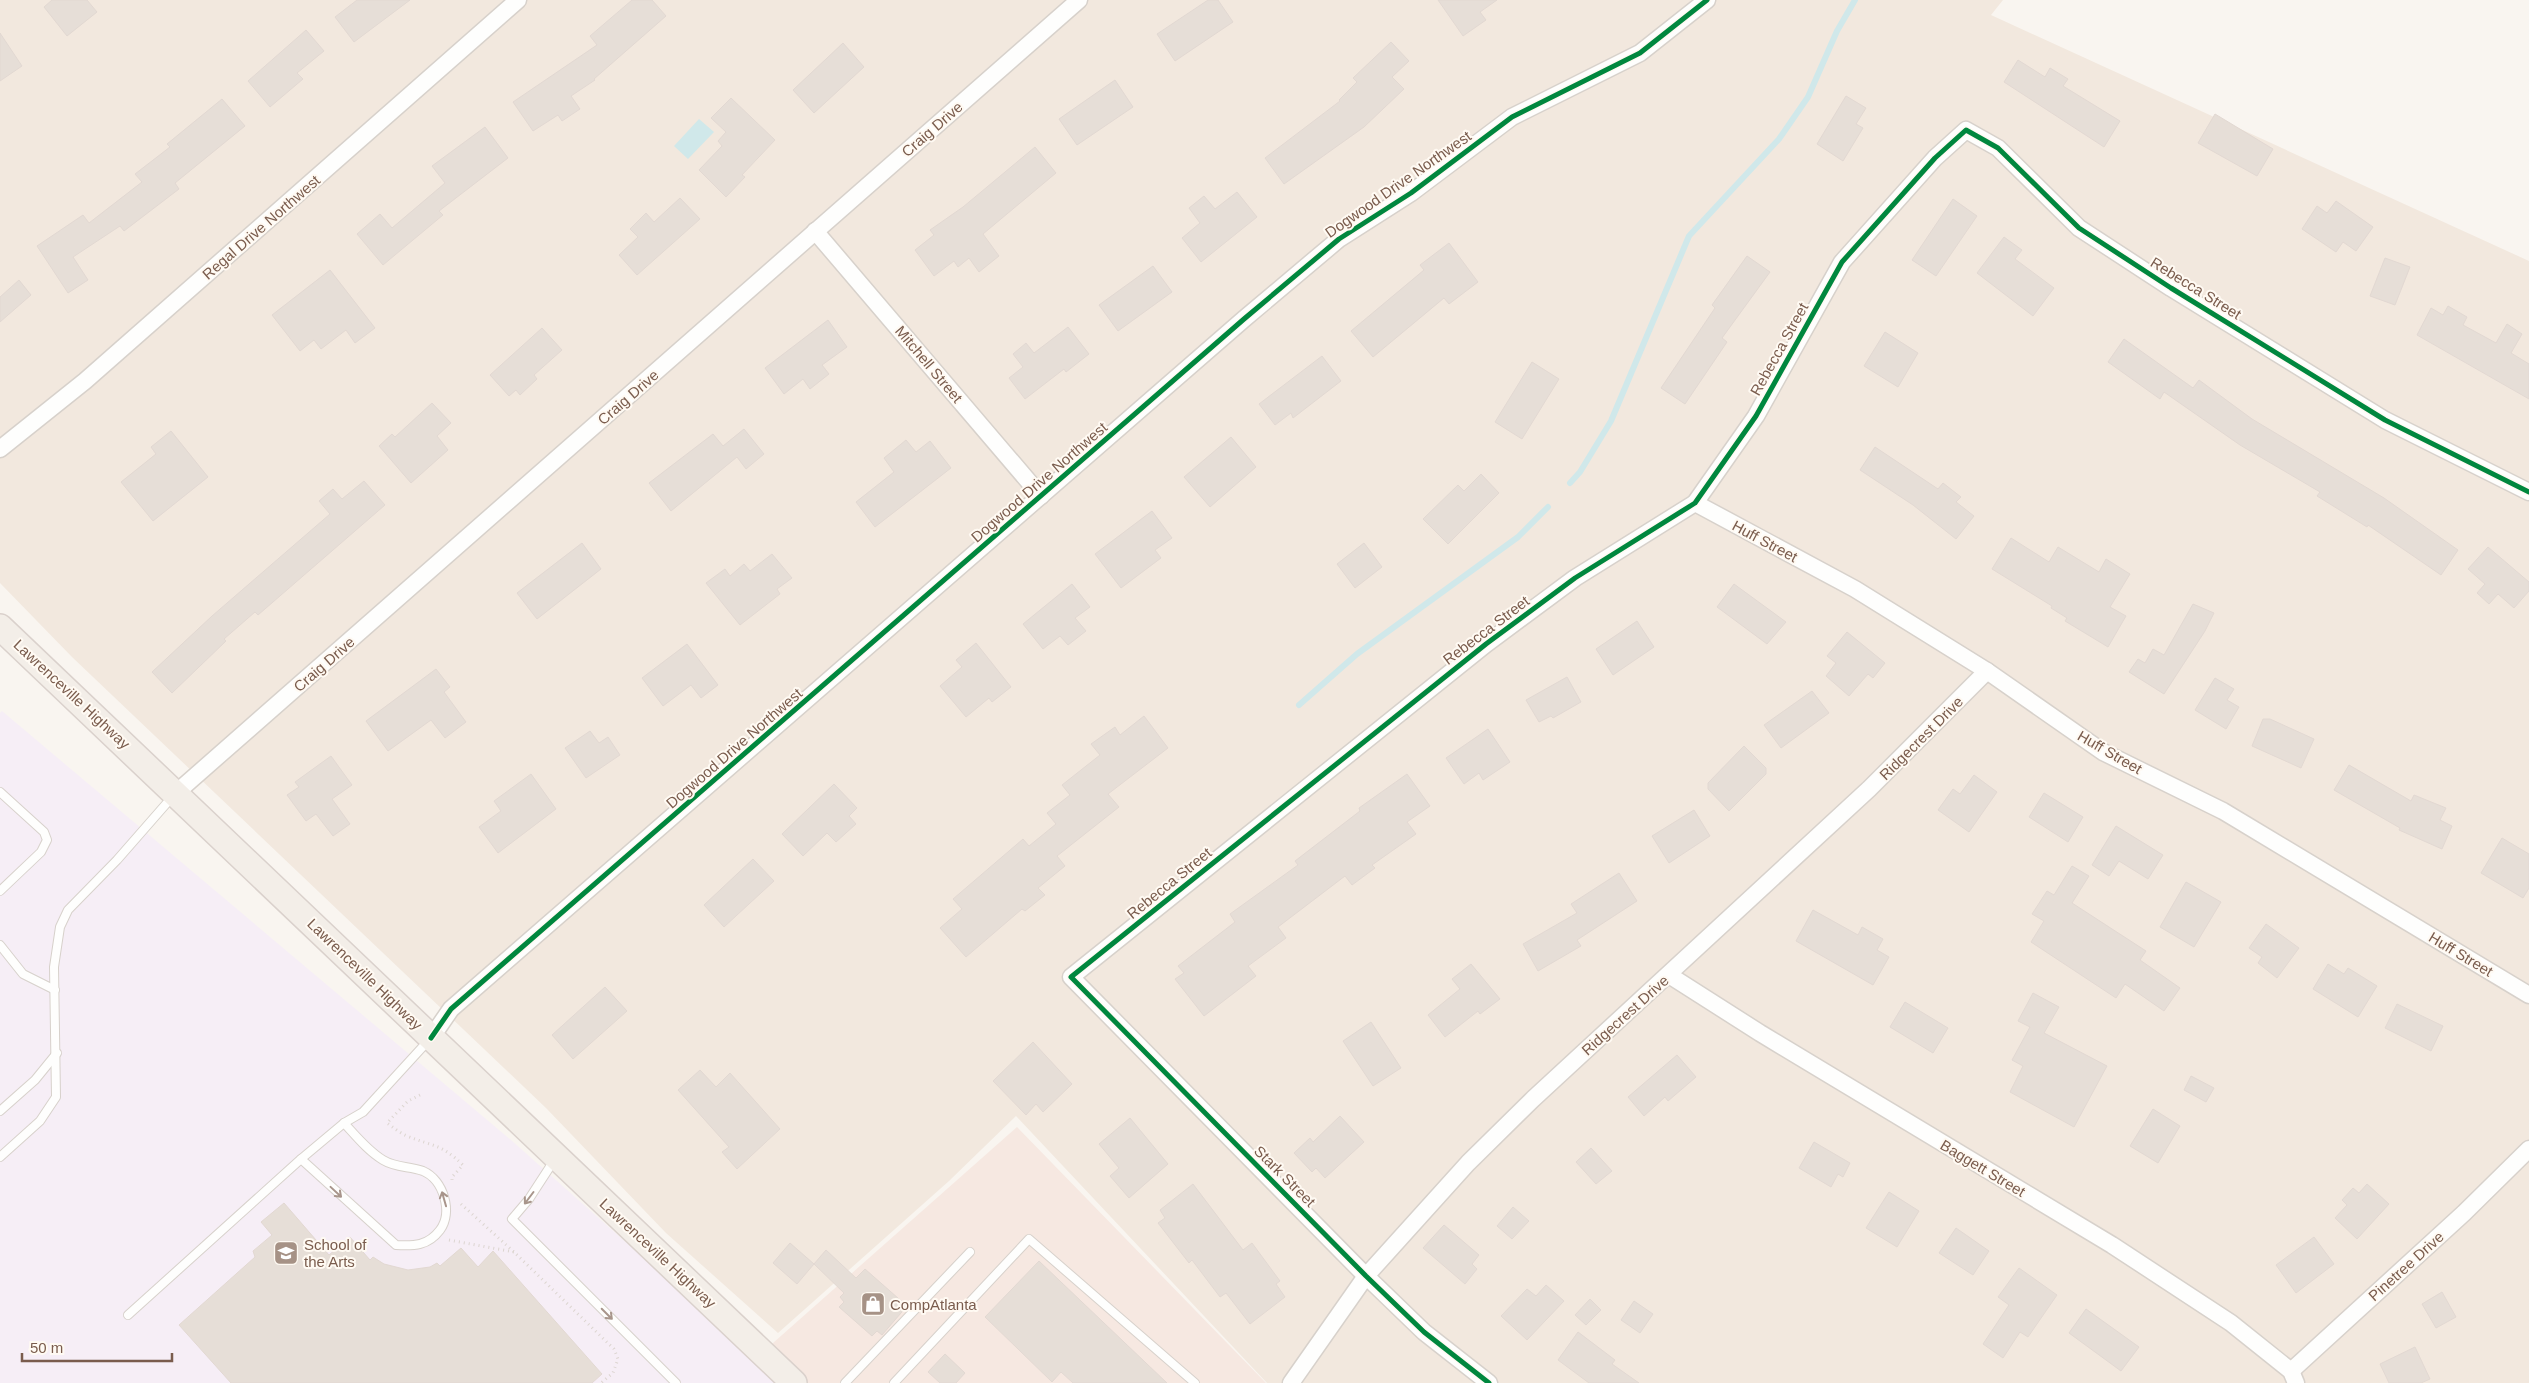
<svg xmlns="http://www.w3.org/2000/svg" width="2529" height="1383" viewBox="0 0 2529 1383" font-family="Arial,sans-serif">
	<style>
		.residential { fill: #f2e8de }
		.commercial { fill: #f6e8e1 }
		.education { fill: #f6eef6 }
		.water { fill: #d0e8ea }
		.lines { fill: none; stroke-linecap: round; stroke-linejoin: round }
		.stream { stroke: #d0e8ea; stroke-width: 6 }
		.building { fill: #e6ded7; stroke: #e2d8d2 }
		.service-casing { stroke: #d7d1cb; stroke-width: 10 }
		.minor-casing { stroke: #d7d1cb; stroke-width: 19 }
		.primary-casing { stroke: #dad1cc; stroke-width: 28 }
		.path { stroke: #dcd5d0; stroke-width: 3; stroke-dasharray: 1 4; stroke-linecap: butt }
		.service { stroke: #fefefd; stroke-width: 8 }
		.minor { stroke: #fefefd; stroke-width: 16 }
		.primary { stroke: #f3eee8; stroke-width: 25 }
		.cycleway-casing { stroke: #fffaf3; stroke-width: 8 }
		.cycleway { stroke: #00873e; stroke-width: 5 }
		.oneway { stroke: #a8958b }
		.labels { text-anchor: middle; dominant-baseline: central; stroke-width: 4; stroke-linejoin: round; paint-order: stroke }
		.street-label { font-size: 15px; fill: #7a5c4d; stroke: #fffaf3 }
		.poi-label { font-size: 15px; fill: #7a5c4d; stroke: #fffaf3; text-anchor: start }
	</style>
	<rect width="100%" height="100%" fill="#f9f5f0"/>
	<polygon class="residential" points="0,0 2003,0 1991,15 2529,261 2529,1383 1267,1383 1016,1116 949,1181 778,1333 666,1233 546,1108 72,657 0,583"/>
	<polygon class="commercial" points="1017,1127 1266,1383 784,1383 756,1358"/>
	<polygon class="education" points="2,711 511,1140 784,1383 0,1383 0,713"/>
	<polygon class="water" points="699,119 714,132 688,159 674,146"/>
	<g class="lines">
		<g class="stream">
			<polyline points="1570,483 1580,472 1611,421 1689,236 1779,139 1808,97 1837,31 1855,0"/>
			<polyline points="1299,705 1357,654 1518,537 1548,507"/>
		</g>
	</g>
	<g class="building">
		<polygon points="52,0 87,0 97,12 67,36 44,7"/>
		<polygon points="357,0 410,0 354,42 335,17"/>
		<polygon points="632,0 652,0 666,16 594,79 595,80 571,96 580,109 562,121 558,115 533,131 513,102 597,45 590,36"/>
		<polygon points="1208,0 1218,0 1233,22 1175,61 1157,34"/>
		<polygon points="1438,0 1497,0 1480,12 1486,20 1463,36"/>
		<polygon points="306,30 324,51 297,73 303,79 270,107 248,81"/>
		<polygon points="0,33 22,66 0,81"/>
		<polygon points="1391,42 1409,61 1392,77 1404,89 1364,127 1284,184 1265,158 1340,101 1339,100 1357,82 1353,78"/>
		<polygon points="843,43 864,67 814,113 793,90"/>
		<polygon points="2018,60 2045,77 2050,68 2068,79 2063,86 2120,121 2104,147 2004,82"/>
		<polygon points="1115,80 1133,107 1077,145 1059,119"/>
		<polygon points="1846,96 1866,108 1856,124 1863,128 1843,161 1817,144"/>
		<polygon points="731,98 775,140 742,175 745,177 726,197 699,170 722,146 718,141 726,132 711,118"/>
		<polygon points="222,99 245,126 175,183 179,189 124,231 120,226 73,257 88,280 68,293 37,246 83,215 89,223 142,182 135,174 170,147 167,144"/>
		<polygon points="2215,114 2273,149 2257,176 2198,143"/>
		<polygon points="485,127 508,158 439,211 443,215 383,265 357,234 380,214 392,228 445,183 432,166"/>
		<polygon points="1035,147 1056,173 983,234 999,256 979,272 969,258 958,267 954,261 934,276 915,250 934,235 930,230 963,207"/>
		<polygon points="1237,192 1257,217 1201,262 1182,238 1200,223 1189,208 1204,196 1215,209"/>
		<polygon points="680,198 700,219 637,275 619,255 638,237 630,229 646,213 654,222"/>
		<polygon points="1953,199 1977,216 1936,276 1912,260"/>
		<polygon points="2336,201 2373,227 2356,251 2343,242 2336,252 2302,229 2317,206 2327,213"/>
		<polygon points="2004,237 2022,250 2015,259 2054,288 2033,316 1977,273"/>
		<polygon points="1449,243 1478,282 1449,304 1444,298 1373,357 1351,331 1424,270 1420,265"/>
		<polygon points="1747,256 1770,272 1722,338 1727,342 1685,404 1661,388 1715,308 1712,305"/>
		<polygon points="2385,258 2410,267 2395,305 2370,296"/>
		<polygon points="1153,266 1172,292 1118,331 1099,305"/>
		<polygon points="330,270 375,328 355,343 346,330 321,349 314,340 300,351 272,315"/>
		<polygon points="19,280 31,295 0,322 0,297"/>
		<polygon points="2448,306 2467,317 2463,325 2496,343 2507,324 2522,334 2511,353 2529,364 2529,399 2417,335 2431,308 2443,315"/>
		<polygon points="828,320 847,347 822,365 829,374 810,389 803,379 784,394 765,368"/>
		<polygon points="1068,327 1089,354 1066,372 1064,369 1025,399 1009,378 1023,367 1013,354 1026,343 1034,353"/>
		<polygon points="542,328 562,350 534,375 537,379 520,395 516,390 509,396 490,375"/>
		<polygon points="1885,332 1918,353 1898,387 1864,366"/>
		<polygon points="2124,339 2193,388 2199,380 2252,419 2384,498 2458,550 2441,575 2368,525 2367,527 2317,496 2320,492 2240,445 2164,392 2160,399 2108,362"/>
		<polygon points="1322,356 1341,381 1293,418 1291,413 1275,425 1259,404"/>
		<polygon points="1532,362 1559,379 1522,439 1495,422"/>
		<polygon points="432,403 451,423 437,436 448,450 411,483 379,446 392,434 395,437"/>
		<polygon points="744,429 764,454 746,469 737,457 671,511 649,483 713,434 723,446"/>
		<polygon points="171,431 208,477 153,521 121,482 156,454 151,447"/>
		<polygon points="1231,437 1256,467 1210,507 1184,477"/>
		<polygon points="906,440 916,452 930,441 951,468 875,527 856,502 894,472 884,458"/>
		<polygon points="1875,447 1938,489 1943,483 1961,497 1956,502 1974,516 1956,539 1913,505 1860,470"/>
		<polygon points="1481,474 1499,493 1448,544 1423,519 1458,485 1464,491"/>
		<polygon points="364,481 385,505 273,602 258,615 255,612 224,639 226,641 172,693 152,672 212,616 330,514 319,501 333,489 342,499"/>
		<polygon points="1152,511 1172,538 1155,550 1161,558 1121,588 1095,554"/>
		<polygon points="2011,538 2049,562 2058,547 2099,572 2106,559 2130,574 2110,607 2126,616 2108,647 2065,621 2067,618 2051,608 2052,606 1992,569"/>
		<polygon points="582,543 601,569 537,619 517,593"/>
		<polygon points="1364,543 1382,567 1355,588 1337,564"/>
		<polygon points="2488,547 2529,582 2529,591 2514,608 2498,594 2489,604 2477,593 2485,584 2468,569"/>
		<polygon points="772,554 792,578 777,589 780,594 740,625 706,583 725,569 730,576 744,564 750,571"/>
		<polygon points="1072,584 1090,607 1075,618 1086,631 1068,645 1060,636 1043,649 1023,624"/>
		<polygon points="1734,584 1786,622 1767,644 1717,607"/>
		<polygon points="2193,604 2214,613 2205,631 2164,694 2129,672 2138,659 2145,663 2153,649 2164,655"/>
		<polygon points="1637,621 1654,647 1613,675 1596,649"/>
		<polygon points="1847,632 1885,663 1873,678 1868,674 1849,696 1826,676 1836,663 1827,656"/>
		<polygon points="976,643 1011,687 992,702 989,698 966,717 940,686 962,667 956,660"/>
		<polygon points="687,644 718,685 701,698 691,685 663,706 642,678"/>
		<polygon points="436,669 450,687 444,692 466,722 445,738 431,720 388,751 366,721"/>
		<polygon points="1567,677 1581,702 1553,718 1551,716 1539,722 1526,700"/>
		<polygon points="2215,678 2234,689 2227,700 2239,707 2226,729 2195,710"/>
		<polygon points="1812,691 1829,713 1781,748 1764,725"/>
		<polygon points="1144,716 1168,748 1108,794 1119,807 1057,856 1065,866 1038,888 1045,895 1025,911 1022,909 966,957 940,928 962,909 953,899 1023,839 1029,846 1056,824 1047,813 1070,795 1062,785 1100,755 1091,744 1115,727 1120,735"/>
		<polygon points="2263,719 2270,719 2314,739 2301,768 2252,746"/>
		<polygon points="1488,729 1510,762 1483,780 1479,773 1464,784 1446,758"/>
		<polygon points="590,731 599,743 608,737 620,755 586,778 565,748"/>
		<polygon points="1744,746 1766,768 1766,774 1729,811 1708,789 1708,783"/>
		<polygon points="331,756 352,785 332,799 350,824 333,836 316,814 306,821 287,795 299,787 295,782"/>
		<polygon points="2349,765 2411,801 2414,795 2446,808 2440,820 2452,826 2442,849 2399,830 2400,828 2334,790"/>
		<polygon points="531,774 556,809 498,853 479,827 501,811 494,801"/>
		<polygon points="1407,774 1430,806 1407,822 1416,834 1372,865 1375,868 1352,885 1345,876 1278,927 1286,938 1248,966 1256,976 1204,1016 1175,979 1184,973 1178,966 1235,922 1230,914 1298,865 1295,861 1360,811 1359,808"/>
		<polygon points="1974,775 1997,792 1969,832 1938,810 1953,789 1960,794"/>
		<polygon points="834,784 857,808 849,816 856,824 836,842 827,833 803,856 782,834"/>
		<polygon points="2044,793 2083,817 2068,842 2029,817"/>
		<polygon points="1694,810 1710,836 1669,863 1652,836"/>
		<polygon points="2116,826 2163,855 2148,879 2119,861 2109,876 2092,865"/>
		<polygon points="2502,838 2529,854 2529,888 2523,898 2481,873"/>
		<polygon points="753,859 774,881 724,927 704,905"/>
		<polygon points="2072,866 2089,876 2072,903 2146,951 2140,960 2180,988 2164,1011 2125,984 2116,998 2031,942 2044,921 2032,914 2047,891 2054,895"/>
		<polygon points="1619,873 1637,901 1577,940 1581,946 1538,971 1523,944 1577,913 1571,904"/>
		<polygon points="2186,882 2221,902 2194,947 2160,927"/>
		<polygon points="1813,910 1858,935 1862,927 1883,939 1877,950 1889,957 1873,985 1796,941"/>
		<polygon points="2266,924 2299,948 2277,978 2258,963 2262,957 2249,948"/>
		<polygon points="1471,964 1500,999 1480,1014 1478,1011 1445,1037 1428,1015 1460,989 1452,979"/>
		<polygon points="2328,964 2344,974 2348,968 2377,986 2358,1017 2313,989"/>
		<polygon points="605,987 627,1011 573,1059 552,1035"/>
		<polygon points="2033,993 2059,1007 2044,1033 2107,1066 2074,1127 2010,1092 2023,1066 2012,1060 2030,1027 2018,1021"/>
		<polygon points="1905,1002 1948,1028 1933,1053 1890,1027"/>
		<polygon points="2397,1004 2443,1026 2431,1051 2385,1028"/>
		<polygon points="1371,1022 1401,1068 1373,1086 1343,1041"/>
		<polygon points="1033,1042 1072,1084 1043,1112 1036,1104 1026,1115 993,1081"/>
		<polygon points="1677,1055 1696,1077 1668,1101 1665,1097 1644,1116 1628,1097"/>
		<polygon points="700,1070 716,1087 730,1073 780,1129 737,1169 722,1152 729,1147 678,1090"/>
		<polygon points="2191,1076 2214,1088 2206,1102 2184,1090"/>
		<polygon points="2153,1109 2180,1126 2158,1163 2130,1146"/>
		<polygon points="1340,1116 1364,1142 1325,1178 1316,1168 1312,1172 1294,1153 1310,1138 1313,1142"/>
		<polygon points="1130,1118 1168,1164 1129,1198 1110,1176 1119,1168 1099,1144"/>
		<polygon points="1814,1142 1850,1163 1843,1177 1838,1174 1831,1187 1799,1168"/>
		<polygon points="1591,1148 1612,1171 1596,1184 1576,1162"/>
		<polygon points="1193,1184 1243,1250 1252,1243 1280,1281 1276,1284 1285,1297 1250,1324 1226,1293 1220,1297 1192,1260 1189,1263 1158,1223 1165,1218 1160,1210"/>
		<polygon points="2367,1184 2389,1204 2357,1239 2335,1218 2347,1205 2342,1200 2353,1188 2359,1193"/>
		<polygon points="1889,1192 1919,1211 1897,1247 1866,1228"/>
		<polygon points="284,1203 329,1255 350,1237 370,1260 373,1257 384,1264 408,1270 430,1267 437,1263 440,1266 461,1248 478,1267 493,1251 602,1374 592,1383 231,1383 179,1325 255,1257 253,1251 272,1235 261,1222"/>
		<polygon points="1513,1207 1529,1221 1512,1239 1497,1226"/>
		<polygon points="1444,1225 1479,1255 1472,1264 1477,1269 1465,1284 1423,1248"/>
		<polygon points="1956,1228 1989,1251 1973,1275 1939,1253"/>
		<polygon points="2314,1237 2334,1264 2296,1293 2276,1265"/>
		<polygon points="790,1243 814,1264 797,1284 773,1263"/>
		<polygon points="826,1250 856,1278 865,1269 907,1306 882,1335 877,1331 872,1336 839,1307 844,1302 840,1297 844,1293 814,1264"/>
		<polygon points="1039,1261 1167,1383 1073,1383 1061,1372 1052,1382 985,1317"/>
		<polygon points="2019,1268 2057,1295 2028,1337 2020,1332 2003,1358 1983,1344 2009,1305 1998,1297"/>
		<polygon points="1546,1285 1564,1301 1527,1340 1501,1316 1527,1289 1536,1296"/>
		<polygon points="2442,1292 2456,1317 2436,1328 2422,1304"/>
		<polygon points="1590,1299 1601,1310 1586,1325 1575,1315"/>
		<polygon points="1634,1301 1653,1314 1640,1333 1621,1320"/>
		<polygon points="2086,1309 2139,1347 2121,1371 2069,1333"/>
		<polygon points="1578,1332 1615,1360 1612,1364 1639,1383 1589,1383 1558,1360"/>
		<polygon points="2415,1347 2430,1379 2421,1383 2389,1383 2380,1364"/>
		<polygon points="945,1354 965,1373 956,1383 940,1383 928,1372"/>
	</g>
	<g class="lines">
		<defs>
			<g id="service">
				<polyline points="0,792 44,832 47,840 41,852 0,891"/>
				<polyline points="0,945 23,974 55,990"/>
				<polyline points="0,1111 35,1080 57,1053"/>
				<polyline points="0,1157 40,1121 56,1097 54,967 60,927 68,910 117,860 173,796"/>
				<path d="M301 1159 396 1245C414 1246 428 1246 440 1230 453 1213 444 1180 423 1171 410 1166 396 1168 383 1160 368 1151 356 1136 344 1123"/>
				<polyline points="555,1159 529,1199 512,1219 676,1383"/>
				<polyline points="128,1315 301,1159 344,1123 363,1112 428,1041"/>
				<polyline points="845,1383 970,1252"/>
				<polyline points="894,1383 1029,1239 1195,1383"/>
			</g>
			<g id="minor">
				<polyline points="815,231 1041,496"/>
				<polyline points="0,449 85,381 518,0"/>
				<polyline points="1695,503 1855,589 1987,671 2103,752 2223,811 2529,995"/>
				<polyline points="176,793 1079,0"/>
				<polyline points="1669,975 1760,1033 2112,1245 2231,1323 2291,1371 2296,1383"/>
				<polyline points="431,1038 451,1009 1244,319 1339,239 1411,193 1512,117 1640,53 1707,0"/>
				<polyline points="2291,1371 2464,1213 2529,1149"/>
				<polyline points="1291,1383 1366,1276 1468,1163 1533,1099 1869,789 1987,671"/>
				<polyline points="1489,1383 1424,1332 1366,1276 1071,977 1486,644 1575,578 1695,503 1756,416 1842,262 1935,158 1966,130 1998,148 2079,228 2171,288 2385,420 2529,492"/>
			</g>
			<polyline id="primary" points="0,627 794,1383"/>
		</defs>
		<use href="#service" class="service-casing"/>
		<use href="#minor" class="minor-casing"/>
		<use href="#primary" class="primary-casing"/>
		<g class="path">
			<path d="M420 1095 408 1101 387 1123C394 1128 400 1133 407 1136 434 1147 440 1143 463 1165L452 1177V1180"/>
			<polyline points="461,1204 514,1252 614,1349 618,1359 613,1373 601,1383"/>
			<polyline points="449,1240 514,1252"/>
		</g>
		<use href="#service" class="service"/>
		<use href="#minor" class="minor"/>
		<use href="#primary" class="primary"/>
		<defs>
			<g id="cycleway">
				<polyline points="431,1038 451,1009 1244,319 1339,239 1411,193 1512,117 1640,53 1707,0"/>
				<polyline points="1489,1383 1424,1332 1366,1276 1071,977 1486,644 1575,578 1695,503 1756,416 1842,262 1935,158 1966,130 1998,148 2079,228 2171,288 2385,420 2529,492"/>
			</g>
		</defs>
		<use href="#cycleway" class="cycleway-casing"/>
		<use href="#cycleway" class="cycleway"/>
	</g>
	<defs><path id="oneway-shaft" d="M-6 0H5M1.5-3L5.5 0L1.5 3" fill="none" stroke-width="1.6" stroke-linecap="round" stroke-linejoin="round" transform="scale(1.25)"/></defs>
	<g class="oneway">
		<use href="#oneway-shaft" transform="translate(336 1192) rotate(43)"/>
		<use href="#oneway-shaft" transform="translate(529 1198) rotate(127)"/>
		<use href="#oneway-shaft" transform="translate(444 1199) rotate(-106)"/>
		<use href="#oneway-shaft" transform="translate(607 1314) rotate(45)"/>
	</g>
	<defs>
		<symbol id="school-square" viewBox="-11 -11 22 22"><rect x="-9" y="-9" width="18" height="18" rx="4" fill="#a69286" stroke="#fffaf3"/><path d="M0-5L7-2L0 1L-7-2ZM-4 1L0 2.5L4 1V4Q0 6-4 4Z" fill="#fff"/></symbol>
		<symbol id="shop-square" viewBox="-11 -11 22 22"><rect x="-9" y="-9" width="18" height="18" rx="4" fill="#a69286" stroke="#fffaf3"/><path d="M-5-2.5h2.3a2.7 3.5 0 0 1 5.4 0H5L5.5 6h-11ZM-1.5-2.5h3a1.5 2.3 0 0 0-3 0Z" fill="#fff"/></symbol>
	</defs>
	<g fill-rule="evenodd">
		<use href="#school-square" x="272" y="1239" width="28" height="28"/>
		<use href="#shop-square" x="859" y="1290" width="28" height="28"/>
	</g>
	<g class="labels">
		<g class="street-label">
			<text transform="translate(932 129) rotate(-41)">Craig Drive</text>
			<text transform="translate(1398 184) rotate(-35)">Dogwood Drive Northwest</text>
			<text transform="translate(261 227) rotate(-41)">Regal Drive Northwest</text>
			<text transform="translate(2196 288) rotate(32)">Rebecca Street</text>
			<text transform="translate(1779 349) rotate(-61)">Rebecca Street</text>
			<text transform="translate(929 364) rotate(50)">Mitchell Street</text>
			<text transform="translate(628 397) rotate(-41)">Craig Drive</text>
			<text transform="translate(1039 482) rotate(-41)">Dogwood Drive Northwest</text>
			<text transform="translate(1765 541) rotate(28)">Huff Street</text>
			<text transform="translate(1486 630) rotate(-37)">Rebecca Street</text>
			<text transform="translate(324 664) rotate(-41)">Craig Drive</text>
			<text transform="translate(72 694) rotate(43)">Lawrenceville Highway</text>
			<text transform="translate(1921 738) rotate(-45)">Ridgecrest Drive</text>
			<text transform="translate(734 748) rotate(-41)">Dogwood Drive Northwest</text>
			<text transform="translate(2110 752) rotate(30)">Huff Street</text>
			<text transform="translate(1169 883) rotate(-39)">Rebecca Street</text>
			<text transform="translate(2461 954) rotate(31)">Huff Street</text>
			<text transform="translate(365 974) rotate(44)">Lawrenceville Highway</text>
			<text transform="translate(1625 1015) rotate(-42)">Ridgecrest Drive</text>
			<text transform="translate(1983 1168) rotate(31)">Baggett Street</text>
			<text transform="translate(1285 1176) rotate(45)">Stark Street</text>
			<text transform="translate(658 1253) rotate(43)">Lawrenceville Highway</text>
			<text transform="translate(2406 1266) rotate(-42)">Pinetree Drive</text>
		</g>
		<g class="poi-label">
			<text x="304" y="1244">School of<tspan x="304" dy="17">the Arts</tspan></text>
			<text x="890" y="1304">CompAtlanta</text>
		</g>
	</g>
	<path d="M22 1353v8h150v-8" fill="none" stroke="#7a5c4d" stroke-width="2.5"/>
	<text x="30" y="1353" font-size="15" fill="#7a5c4d" stroke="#fffaf3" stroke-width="4" paint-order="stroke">50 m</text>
</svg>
